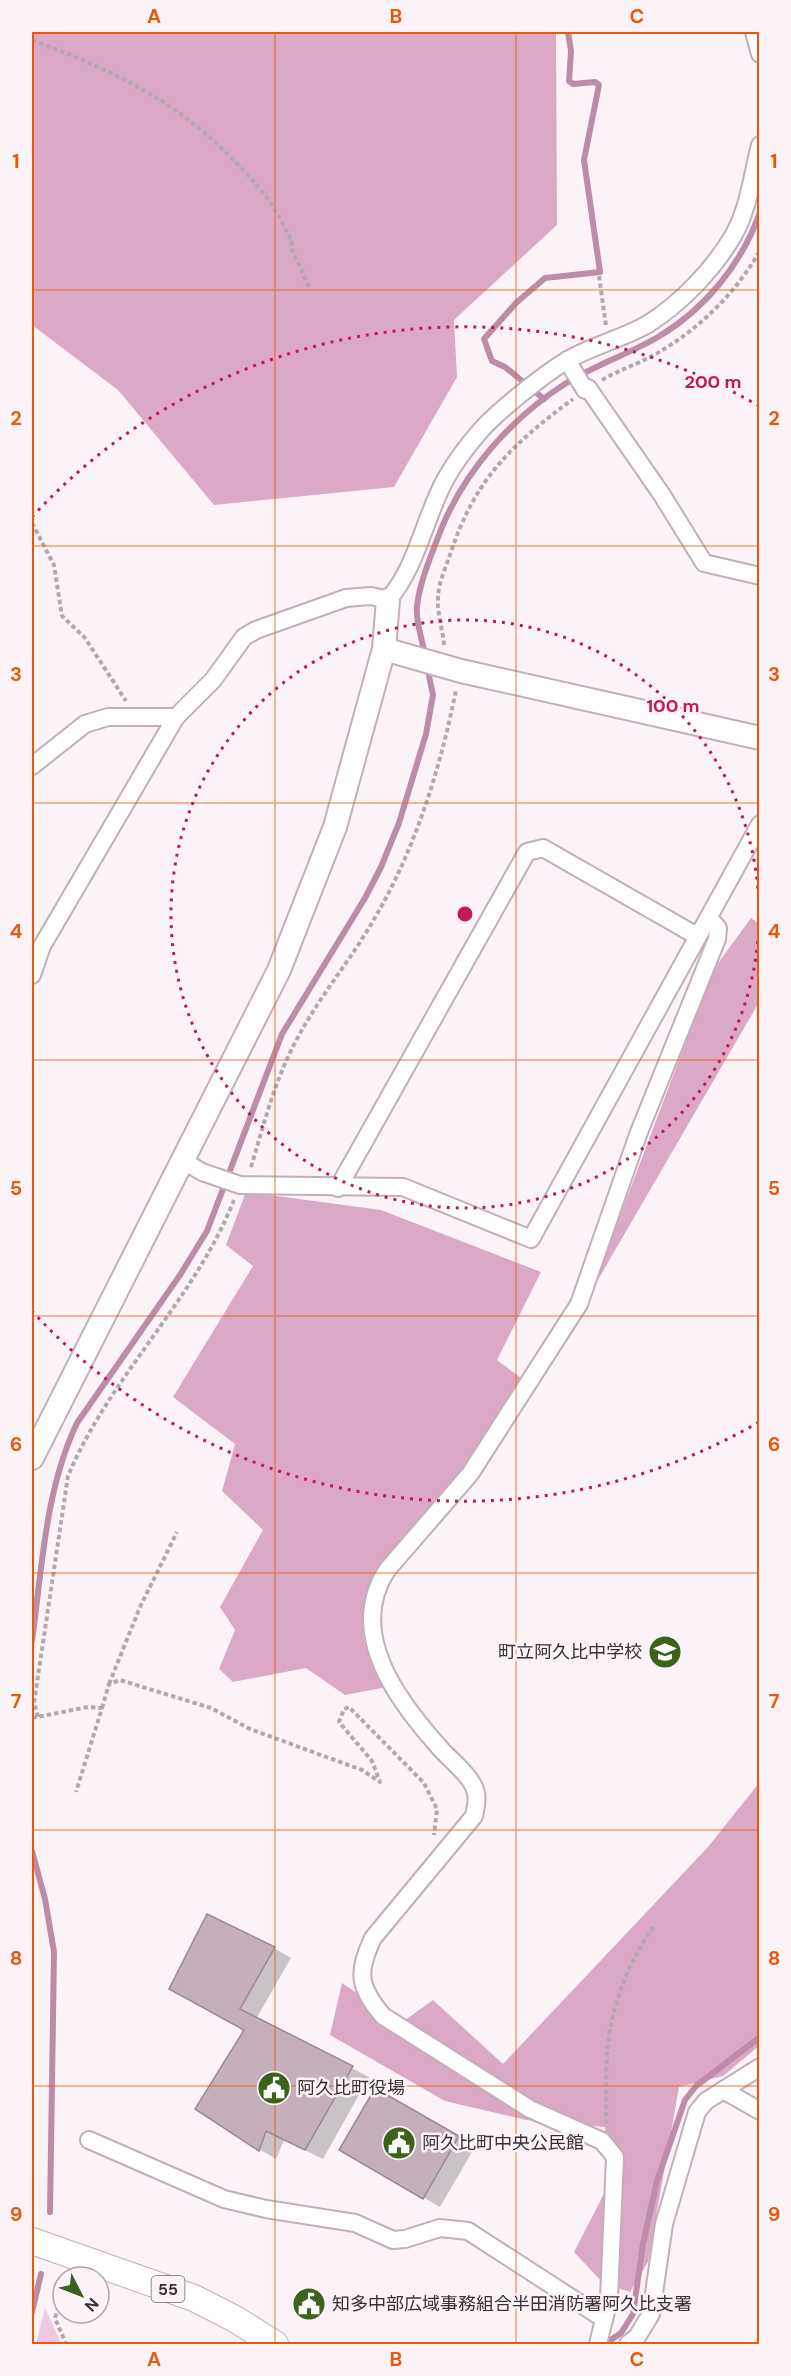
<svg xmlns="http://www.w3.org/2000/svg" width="791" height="2376" viewBox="0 0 791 2376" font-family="'DM Sans','Noto Sans JP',sans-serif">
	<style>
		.green { fill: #f0c8df }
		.forest { fill: #dba8c6 }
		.shadow { fill: #0003 }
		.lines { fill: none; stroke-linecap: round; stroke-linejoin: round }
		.stream { stroke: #bd8ca9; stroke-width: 6 }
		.building { fill: #c4afbb; stroke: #9c8894; stroke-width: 1.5 }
		.street-casing { stroke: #c3aeba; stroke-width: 20 }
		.secondary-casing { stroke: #c3aeba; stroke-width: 26 }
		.primary-casing { stroke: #c3aeba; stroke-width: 28 }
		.path { stroke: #b2a9ae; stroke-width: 4; stroke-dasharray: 4.5 3; stroke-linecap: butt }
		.street { stroke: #fff; stroke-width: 16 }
		.secondary { stroke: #fff; stroke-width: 22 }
		.primary { stroke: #fff; stroke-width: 26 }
		.grid { fill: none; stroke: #e8590c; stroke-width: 1.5; stroke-opacity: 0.55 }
		.ring { fill: none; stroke: #c2185b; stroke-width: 3; stroke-dasharray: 3 6 }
		.labels { text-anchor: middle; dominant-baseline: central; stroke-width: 5; stroke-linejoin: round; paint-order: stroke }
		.shield { fill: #fcf3f8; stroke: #746a70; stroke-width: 1.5 }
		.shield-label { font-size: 16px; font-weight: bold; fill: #393035 }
		.poi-label { font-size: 18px; fill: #393035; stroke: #fcf3f8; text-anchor: start }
		.centre { fill: #c2185b; stroke: #fcf3f8; stroke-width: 3 }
		.ring-label { font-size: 18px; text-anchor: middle; font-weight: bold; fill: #c2185b; stroke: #fcf3f8; stroke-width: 5; stroke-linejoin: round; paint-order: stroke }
		.neatline { fill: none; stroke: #e8590c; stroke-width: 2 }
		.grid-label { font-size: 20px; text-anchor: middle; font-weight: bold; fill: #e8590c }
	</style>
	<rect width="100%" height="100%" fill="#fcf3f8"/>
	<polygon class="green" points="45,2308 60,2341 61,2344 36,2344"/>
	<g class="forest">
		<polygon points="32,32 556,32 557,225 454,320 457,377 394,487 214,505 118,390 32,325"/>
		<polygon points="751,918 759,924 759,1005 758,1004 592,1290 713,970"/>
		<polygon points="246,1192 381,1210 541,1272 497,1360 525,1381 463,1473 373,1581 363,1634 387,1687 345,1695 306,1668 233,1682 219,1669 235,1630 220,1607 263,1530 222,1491 235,1444 173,1397 253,1266 226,1245"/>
		<polygon points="759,1783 759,2046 723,2076 679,2087 648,2262 630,2292 603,2283 574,2252 609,2184 605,2127 526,2120 445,2101 330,2035 342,1983 401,2023 433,2000 503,2064 708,1847"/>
	</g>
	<g class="shadow">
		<polygon points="274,1948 291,1958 256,2019 369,2077 323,2159 284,2140 276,2159 259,2149 246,2030 188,1998"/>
		<polygon points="375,2090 475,2147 440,2207 341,2149"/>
	</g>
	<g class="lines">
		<g class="stream">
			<polyline points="544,399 505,367 492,361 484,339 516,303 545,278 600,272 584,160 599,85 595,82 573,84 569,81 571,51 568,32"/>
			<path d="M425 656C423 641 415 621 417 606 420 581 431 556 440 532 464 471 512 417 568 382 597 364 629 354 658 337 705 309 742 264 760 212"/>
			<path d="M32 1641C42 1569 45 1490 77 1423L180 1275 207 1231 282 1034 365 898 381 867 399 823 426 734 433 695 427 666"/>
			<polyline points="32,1851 45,1899 54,1952 50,2212"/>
			<polyline points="32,2312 41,2274"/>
			<polyline points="608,2342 621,2333 633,2314 643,2244 657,2181 685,2100 696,2086 760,2037"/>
		</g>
	</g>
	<g class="building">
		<polygon points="207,1914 275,1947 240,2009 353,2066 305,2150 266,2131 259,2151 195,2109 244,2030 169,1989"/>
		<polygon points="375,2088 459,2136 423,2199 339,2150"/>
	</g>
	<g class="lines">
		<defs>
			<g id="street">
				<polyline points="754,32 760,54"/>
				<polyline points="567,360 585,390 588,388 662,495 704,563 760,576"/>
				<polyline points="32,766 85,724 108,717 176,717"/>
				<path d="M32 975 42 946 176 717 213 680 244 637 256 630 346 598 371 596 388 600C417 566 424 520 444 482 454 463 467 446 481 430 499 410 543 375 566 361 591 346 622 339 648 324 681 303 713 270 733 236 749 208 752 176 760 145"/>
				<polyline points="182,1160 202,1172 240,1185 403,1187 531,1239 760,824"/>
				<polyline points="338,1188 527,852 543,848 697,936"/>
				<polyline points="723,2090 760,2111"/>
				<polyline points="89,2140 224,2199 266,2209 355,2223 393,2240 405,2239 440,2228 468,2231 604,2319"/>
				<path d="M598 2344 609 2299 615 2157 602 2141 530 2109 383 2016C359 1987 356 1973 373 1938L474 1816C476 1805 479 1796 473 1785 466 1771 449 1759 439 1747 398 1701 346 1633 387 1570L470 1474 579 1304 639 1132 717 939 718 928 709 918"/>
				<polyline points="628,2344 637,2337 651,2314 664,2224 697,2112 706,2101 760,2067"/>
			</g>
			<g id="secondary">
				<polyline points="384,649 461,671 760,738"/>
				<polyline points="32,1458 279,970 335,827 384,649 388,600"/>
			</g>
			<polyline id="primary" points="32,2241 194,2298 235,2319 275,2344"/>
		</defs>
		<use href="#street" class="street-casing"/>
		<use href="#secondary" class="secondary-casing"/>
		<use href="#primary" class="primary-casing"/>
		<g class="path">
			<path d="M32 40C131 77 196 111 264 194 276 207 283 226 292 241L291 247 310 289"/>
			<polyline points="599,276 606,326"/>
			<path d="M602 380C622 368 645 362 664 349 701 327 740 288 760 250"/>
			<polyline points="32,523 54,565 62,616 85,638 126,701"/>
			<path d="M444 645C443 630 437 614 438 599 438 584 445 569 450 555 474 480 511 445 573 399"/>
			<path d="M251 1167C264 1124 275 1079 297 1039 319 997 350 961 373 921 415 850 440 770 456 690"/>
			<polyline points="109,1684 140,1607 177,1532"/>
			<polyline points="102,1708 109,1684 120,1680 211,1708 250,1729 362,1770 380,1782 372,1761 339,1722 344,1709 349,1707 424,1783 437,1809 434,1835"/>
			<path d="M38 1717 34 1703 68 1476C110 1376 194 1301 234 1200"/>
			<polyline points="32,1718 88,1707 102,1708 76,1792"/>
			<path d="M606 2124C607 2098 605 2071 608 2045 612 2004 630 1958 655 1925"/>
			<polyline points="63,2292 55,2318 66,2344"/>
		</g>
		<use href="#street" class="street"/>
		<use href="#secondary" class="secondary"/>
		<use href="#primary" class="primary"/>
	</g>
	<path class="grid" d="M275 32V2344M516 32V2344M32 290H760M32 546H760M32 803H760M32 1060H760M32 1316H760M32 1573H760M32 1830H760M32 2086H760"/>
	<g class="ring">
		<circle cx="465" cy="914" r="294"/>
		<path d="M759 1422A587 587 0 0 1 32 1311M32 517A587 587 0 0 1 759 406"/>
	</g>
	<defs>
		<symbol id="school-disc" viewBox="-11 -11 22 22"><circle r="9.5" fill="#3d621b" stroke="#fcf3f8"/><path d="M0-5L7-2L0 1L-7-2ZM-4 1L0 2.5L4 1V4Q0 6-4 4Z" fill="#fff"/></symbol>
		<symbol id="civic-disc" viewBox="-11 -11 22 22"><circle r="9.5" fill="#3d621b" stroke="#fcf3f8"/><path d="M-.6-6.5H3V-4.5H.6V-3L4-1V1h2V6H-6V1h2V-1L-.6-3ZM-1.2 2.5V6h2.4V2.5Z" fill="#fff"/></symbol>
	</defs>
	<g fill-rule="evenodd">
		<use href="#school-disc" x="646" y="1633" width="38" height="38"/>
		<use href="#civic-disc" x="255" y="2069" width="38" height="38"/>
		<use href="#civic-disc" x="380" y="2124" width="38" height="38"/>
		<use href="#civic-disc" x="290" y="2285" width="38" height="38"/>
	</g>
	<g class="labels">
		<rect class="shield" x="151.5" y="2276" width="33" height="26" rx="4.5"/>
		<g class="shield-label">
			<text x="168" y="2289">55</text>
		</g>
		<g class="poi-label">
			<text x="642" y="1652" text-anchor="end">町立阿久比中学校</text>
			<text x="297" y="2088">阿久比町役場</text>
			<text x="422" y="2143">阿久比町中央公民館</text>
			<text x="332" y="2304">知多中部広域事務組合半田消防署阿久比支署</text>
		</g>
	</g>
	<circle cx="465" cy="914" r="9" class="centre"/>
	<g class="ring-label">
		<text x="713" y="388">200 m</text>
		<text x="673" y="712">100 m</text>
	</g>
	<rect width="791" height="2376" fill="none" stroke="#fcf3f8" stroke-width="66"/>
	<g transform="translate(81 2295) rotate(132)"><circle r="28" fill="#fcf3f8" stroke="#aea5aa" stroke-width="1.5"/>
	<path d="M0-4.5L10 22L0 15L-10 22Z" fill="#3d621b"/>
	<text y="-9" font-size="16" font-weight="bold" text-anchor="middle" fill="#393035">N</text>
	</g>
	<rect x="33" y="33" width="725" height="2310" class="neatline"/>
	<g class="grid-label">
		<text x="154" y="23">A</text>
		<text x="396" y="23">B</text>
		<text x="637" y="23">C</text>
		<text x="16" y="168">1</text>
		<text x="774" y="168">1</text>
		<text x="16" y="425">2</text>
		<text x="774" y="425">2</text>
		<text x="16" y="681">3</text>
		<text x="774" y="681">3</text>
		<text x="16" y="938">4</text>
		<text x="774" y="938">4</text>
		<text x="16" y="1195">5</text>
		<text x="774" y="1195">5</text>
		<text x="16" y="1451">6</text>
		<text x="774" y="1451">6</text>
		<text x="16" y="1708">7</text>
		<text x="774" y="1708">7</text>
		<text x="16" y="1965">8</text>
		<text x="774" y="1965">8</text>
		<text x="16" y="2221">9</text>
		<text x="774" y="2221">9</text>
		<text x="154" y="2366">A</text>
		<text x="396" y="2366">B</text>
		<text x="637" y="2366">C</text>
	</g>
</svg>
